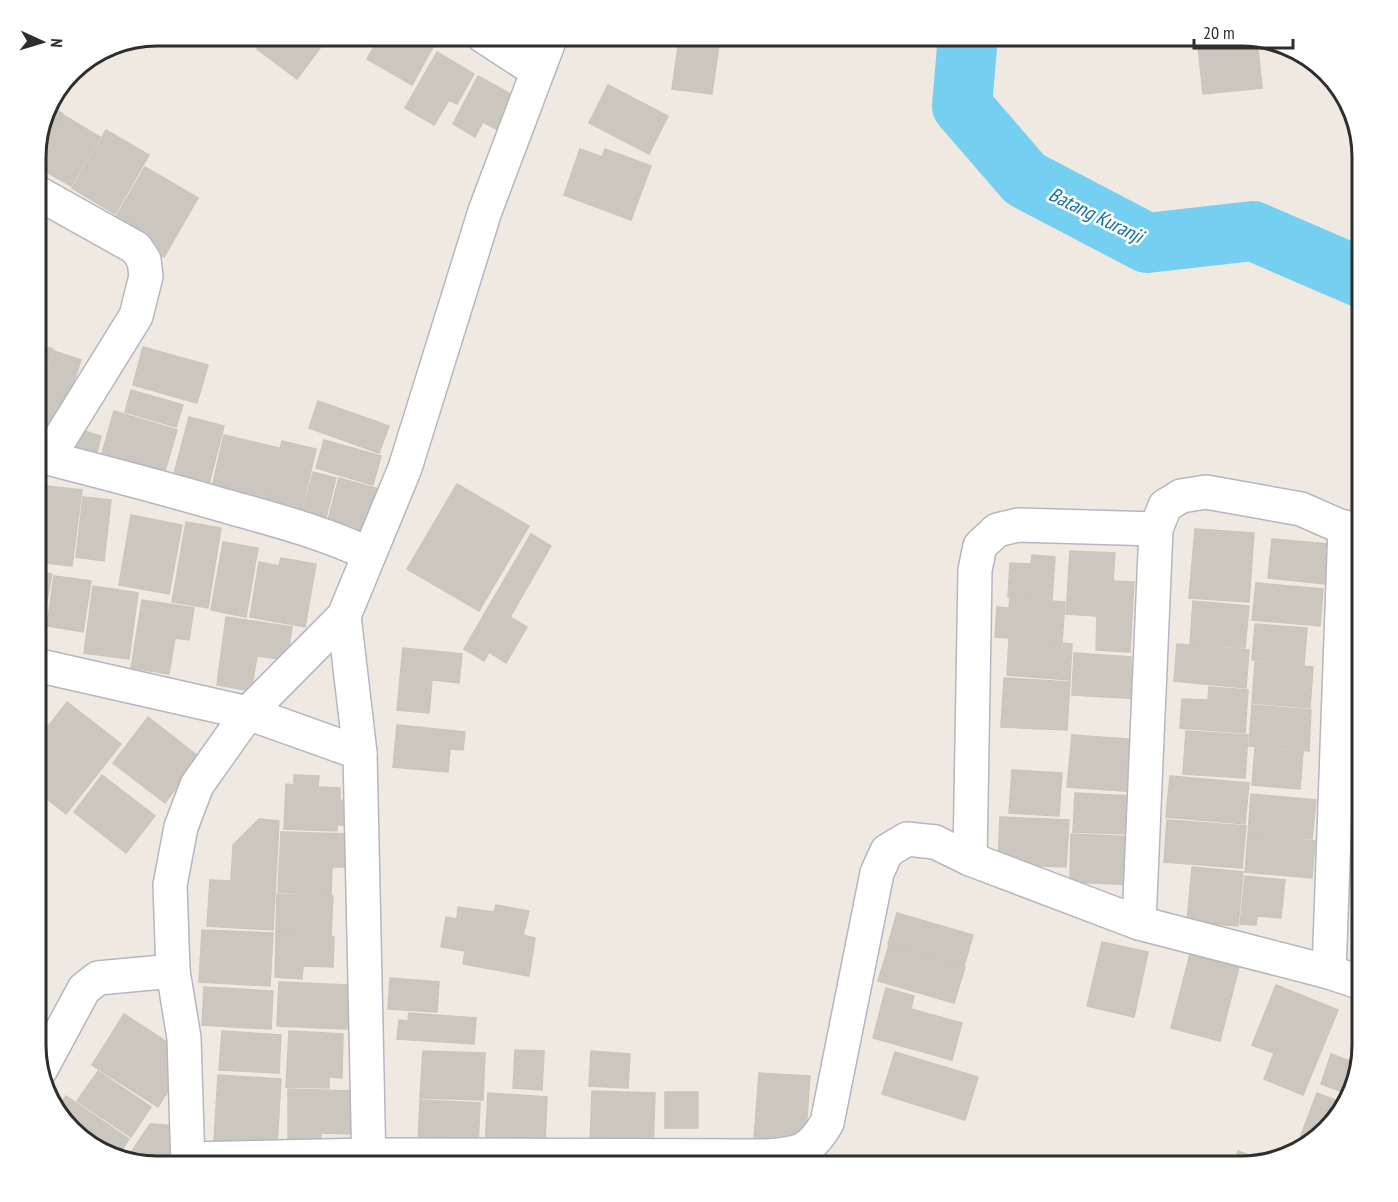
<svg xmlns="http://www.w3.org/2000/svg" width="1398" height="1202" viewBox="0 0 1398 1202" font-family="'PT Sans Narrow',sans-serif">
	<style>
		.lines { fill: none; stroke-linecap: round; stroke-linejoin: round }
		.river { stroke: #75cff0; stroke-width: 60 }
		.building { fill: #cbc7bf; stroke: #cbc5ba; stroke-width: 1.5 }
		.minor-casing { stroke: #b4b7c1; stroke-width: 36 }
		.minor { stroke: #fff; stroke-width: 33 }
		.labels { text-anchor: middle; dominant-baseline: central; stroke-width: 5; stroke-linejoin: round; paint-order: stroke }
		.water-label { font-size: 20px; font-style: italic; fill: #0d6fa3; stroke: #fff }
		.rim { fill: none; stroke: #2e2e2e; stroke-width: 3 }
	</style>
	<rect width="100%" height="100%" fill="#efe9e1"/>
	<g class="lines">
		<polyline class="river" points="968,36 962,106 1025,179 1147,243 1253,231 1362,278"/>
	</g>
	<g class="building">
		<polygon points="267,36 329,36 297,79 257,49"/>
		<polygon points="380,36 395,46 401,36 439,36 412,85 367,59"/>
		<polygon points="711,36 735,36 732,44"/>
		<polygon points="1197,36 1241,36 1257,39 1262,88 1203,94"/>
		<polygon points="679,40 719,45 712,94 672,89"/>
		<polygon points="437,52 474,74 457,104 449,100 434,125 405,108"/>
		<polygon points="478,76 516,97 498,130 483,122 475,137 453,124"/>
		<polygon points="608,85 668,116 649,154 589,123"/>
		<polygon points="48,105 63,114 36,161 36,149"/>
		<polygon points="63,115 100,137 71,186 36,166 36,162"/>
		<polygon points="106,130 149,155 115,214 72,188"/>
		<polygon points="580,149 602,157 605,149 651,166 631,220 564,195"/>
		<polygon points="145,167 198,198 164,257 111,225"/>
		<polygon points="36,344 53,349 36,397"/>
		<polygon points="143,347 208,365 197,403 133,385"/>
		<polygon points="54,351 81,360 56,436 36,429 36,403"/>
		<polygon points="131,390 183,405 176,427 125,412"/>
		<polygon points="318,401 389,426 379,453 309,428"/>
		<polygon points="114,411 177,430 163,478 100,460"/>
		<polygon points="189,417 224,426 209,484 174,474"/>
		<polygon points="81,430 101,436 95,460 74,454"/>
		<polygon points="224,435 279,448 266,505 211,492"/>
		<polygon points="324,440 381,456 373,485 316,468"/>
		<polygon points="282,441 316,449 300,517 266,509"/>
		<polygon points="313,472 336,478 326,517 303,511"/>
		<polygon points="339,478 382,490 370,535 327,524"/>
		<polygon points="457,484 529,526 479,611 407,569"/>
		<polygon points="38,485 82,490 72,566 36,562 36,499"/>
		<polygon points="83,497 111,500 104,561 76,557"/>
		<polygon points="131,515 182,525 169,594 119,585"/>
		<polygon points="186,522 221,528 208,608 172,602"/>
		<polygon points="1195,529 1254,533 1249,602 1189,598"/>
		<polygon points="531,534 551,546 510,617 527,627 506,663 489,652 484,661 464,649"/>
		<polygon points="1272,539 1329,544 1325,584 1268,578"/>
		<polygon points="223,542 258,548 246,617 211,610"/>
		<polygon points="1070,551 1115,553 1113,581 1134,582 1130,652 1096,650 1097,616 1066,614"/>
		<polygon points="1032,555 1055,557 1052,600 1008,597 1010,563 1031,564"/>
		<polygon points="281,558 316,564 305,627 250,617 259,562 279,566"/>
		<polygon points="36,571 52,574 42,627 36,626"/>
		<polygon points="54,576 91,581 83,632 47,626"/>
		<polygon points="1256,583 1323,589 1320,626 1252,620"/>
		<polygon points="93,586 138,593 129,659 84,653"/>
		<polygon points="1010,598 1065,602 1062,642 995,637 997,607 1009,608"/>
		<polygon points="142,600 194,608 189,640 175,638 169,674 131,668"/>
		<polygon points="1193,601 1249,606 1245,648 1190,644"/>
		<polygon points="226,617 292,627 287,660 257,656 251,691 217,685"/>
		<polygon points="1255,624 1307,628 1304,665 1252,660"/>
		<polygon points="1009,639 1072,644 1070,680 1007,675"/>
		<polygon points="1177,644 1249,650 1246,688 1174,681"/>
		<polygon points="403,648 462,654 459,683 432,680 429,713 397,710"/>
		<polygon points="1074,653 1131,657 1131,666 1143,667 1142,699 1072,695"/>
		<polygon points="1255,662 1313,667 1310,708 1252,703"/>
		<polygon points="1359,668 1362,669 1362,701 1356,700"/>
		<polygon points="1004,678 1070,682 1067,730 1001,727"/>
		<polygon points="1209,687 1248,690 1245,733 1180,728 1182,699 1208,700"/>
		<polygon points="67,702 121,744 66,814 36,790 36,742"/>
		<polygon points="1358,703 1362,703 1362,739 1356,738"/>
		<polygon points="1252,705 1311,710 1309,751 1249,746"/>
		<polygon points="148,717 199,757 165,803 113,763"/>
		<polygon points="397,725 465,732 463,750 450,749 448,772 393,767"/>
		<polygon points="1186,731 1248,735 1245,778 1183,774"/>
		<polygon points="1072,735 1141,740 1137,792 1067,787"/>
		<polygon points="1355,742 1362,742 1362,787 1352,786"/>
		<polygon points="1255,748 1303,752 1300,789 1252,785"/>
		<polygon points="1012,770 1062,773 1059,816 1009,813"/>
		<polygon points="102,775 155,816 126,853 74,812"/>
		<polygon points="294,775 319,776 318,787 340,788 340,800 351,801 350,825 337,825 337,831 284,829 286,784 294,785"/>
		<polygon points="1170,776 1249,783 1245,824 1166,817"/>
		<polygon points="1358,789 1362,790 1362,835 1354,834"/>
		<polygon points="1075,793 1132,796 1130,834 1073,832"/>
		<polygon points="1251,794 1316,800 1312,839 1248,834"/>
		<polygon points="1000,817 1069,820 1066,867 998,864"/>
		<polygon points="259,819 279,821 273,930 207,926 210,880 231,881 233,845"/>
		<polygon points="1167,820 1246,826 1242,868 1164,862"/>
		<polygon points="281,832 351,834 350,867 332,867 331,895 278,892"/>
		<polygon points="1071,834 1139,837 1137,885 1070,882"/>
		<polygon points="1248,835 1315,841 1312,878 1245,872"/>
		<polygon points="1355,838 1362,838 1362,871 1354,871"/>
		<polygon points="1192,867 1243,872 1238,926 1187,922"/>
		<polygon points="1245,876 1285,880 1281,918 1257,916 1256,925 1240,924"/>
		<polygon points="277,894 333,896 331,936 276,934"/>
		<polygon points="496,905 529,911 523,935 535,938 529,976 463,964 465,951 441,947 446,917 457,919 458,907 494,912"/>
		<polygon points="897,913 973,935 964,966 888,944"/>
		<polygon points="202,930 273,933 270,986 199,982"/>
		<polygon points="276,935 334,937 333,967 303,966 302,979 275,977"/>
		<polygon points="1102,942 1148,952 1134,1017 1087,1006"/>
		<polygon points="889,945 965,967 954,1003 878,981"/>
		<polygon points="1190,954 1239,967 1220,1041 1171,1028"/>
		<polygon points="390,978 439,982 437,1012 388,1009"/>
		<polygon points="279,982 348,985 347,1029 277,1026"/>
		<polygon points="1276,985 1338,1010 1303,1095 1264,1079 1274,1053 1252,1045"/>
		<polygon points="204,987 273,991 271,1029 202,1025"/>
		<polygon points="886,988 914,996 911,1009 962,1023 952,1060 873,1038"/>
		<polygon points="409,1013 476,1018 474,1044 397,1039 399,1020 408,1021"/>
		<polygon points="124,1014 179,1050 181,1070 158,1107 92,1065"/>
		<polygon points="222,1031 281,1035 279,1073 219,1070"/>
		<polygon points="289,1031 343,1034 342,1078 329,1077 329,1088 286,1087"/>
		<polygon points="515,1050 544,1051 542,1090 513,1088"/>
		<polygon points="423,1051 485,1053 483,1100 420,1098"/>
		<polygon points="591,1051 630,1054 628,1088 589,1086"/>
		<polygon points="895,1052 978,1077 965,1120 882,1094"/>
		<polygon points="1331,1054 1358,1064 1351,1095 1321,1084"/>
		<polygon points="98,1071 151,1107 131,1137 77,1101"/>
		<polygon points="759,1073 810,1076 805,1144 754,1140"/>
		<polygon points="218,1075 281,1079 277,1146 214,1141"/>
		<polygon points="288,1089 350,1091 350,1134 321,1133 320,1150 288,1149"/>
		<polygon points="592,1091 655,1093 653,1148 590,1145"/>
		<rect x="665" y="1092" width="33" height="36"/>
		<polygon points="488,1093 547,1097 545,1140 485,1147"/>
		<polygon points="1317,1093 1345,1104 1332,1125 1295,1151"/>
		<polygon points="66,1096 129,1139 117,1158 111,1157 77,1136 57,1109"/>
		<polygon points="420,1100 480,1103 478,1149 418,1146"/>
		<polygon points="150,1124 179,1126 178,1166 157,1166 126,1160"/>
		<polygon points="1238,1151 1266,1161 1233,1166"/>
	</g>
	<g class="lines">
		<defs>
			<g id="minor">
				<polyline points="483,36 537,71"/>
				<polyline points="36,192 136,248 144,260 146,276 136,316 48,458"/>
				<path d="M36 455C99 471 160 487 222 505 272 519 322 532 369 554"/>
				<polyline points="344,616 360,753 369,1166"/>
				<polyline points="36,665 248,713 360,753"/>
				<polyline points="970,859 975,570 980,546 997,530 1018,525 1156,529 1165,506 1181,496 1206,492 1301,509 1362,536"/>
				<polyline points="1139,923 1156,529"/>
				<polyline points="1329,972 1345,527"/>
				<polyline points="41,1069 84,989 98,978 173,971"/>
				<path d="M187 1159 368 1155 768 1156C801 1153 809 1152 827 1123L877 873 887 851 907 839 935 842 970 859 1139 923 1329 972 1362 983"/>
				<polyline points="188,1166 184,1038 173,971 170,885 181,827 197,785 248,713 344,616 405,468 485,211 551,36"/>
			</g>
		</defs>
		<use href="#minor" class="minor-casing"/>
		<use href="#minor" class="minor"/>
	</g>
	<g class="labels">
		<g class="water-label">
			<text transform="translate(1096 215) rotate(26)">Batang Kuranji</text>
		</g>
	</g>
	<path d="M0 0H1398V1202H0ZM157 46H1241A111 111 0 0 1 1352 157V1045A111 111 0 0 1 1241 1156H157A111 111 0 0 1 46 1045V157A111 111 0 0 1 157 46Z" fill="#fff" fill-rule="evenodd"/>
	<path class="rim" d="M157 46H1241A111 111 0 0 1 1352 157V1045A111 111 0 0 1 1241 1156H157A111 111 0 0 1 46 1045V157A111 111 0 0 1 157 46Z"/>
	<g transform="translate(42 42) rotate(94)" stroke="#ffffff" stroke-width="4.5" paint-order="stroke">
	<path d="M0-4.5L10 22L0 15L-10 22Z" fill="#2e2e2e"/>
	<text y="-9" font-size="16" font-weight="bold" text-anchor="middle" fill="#2e2e2e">N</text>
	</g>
	<path d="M1194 39v9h99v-9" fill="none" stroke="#2e2e2e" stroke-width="3"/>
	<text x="1203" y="39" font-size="18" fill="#2e2e2e" stroke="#ffffff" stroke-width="4.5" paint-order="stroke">20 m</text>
</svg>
